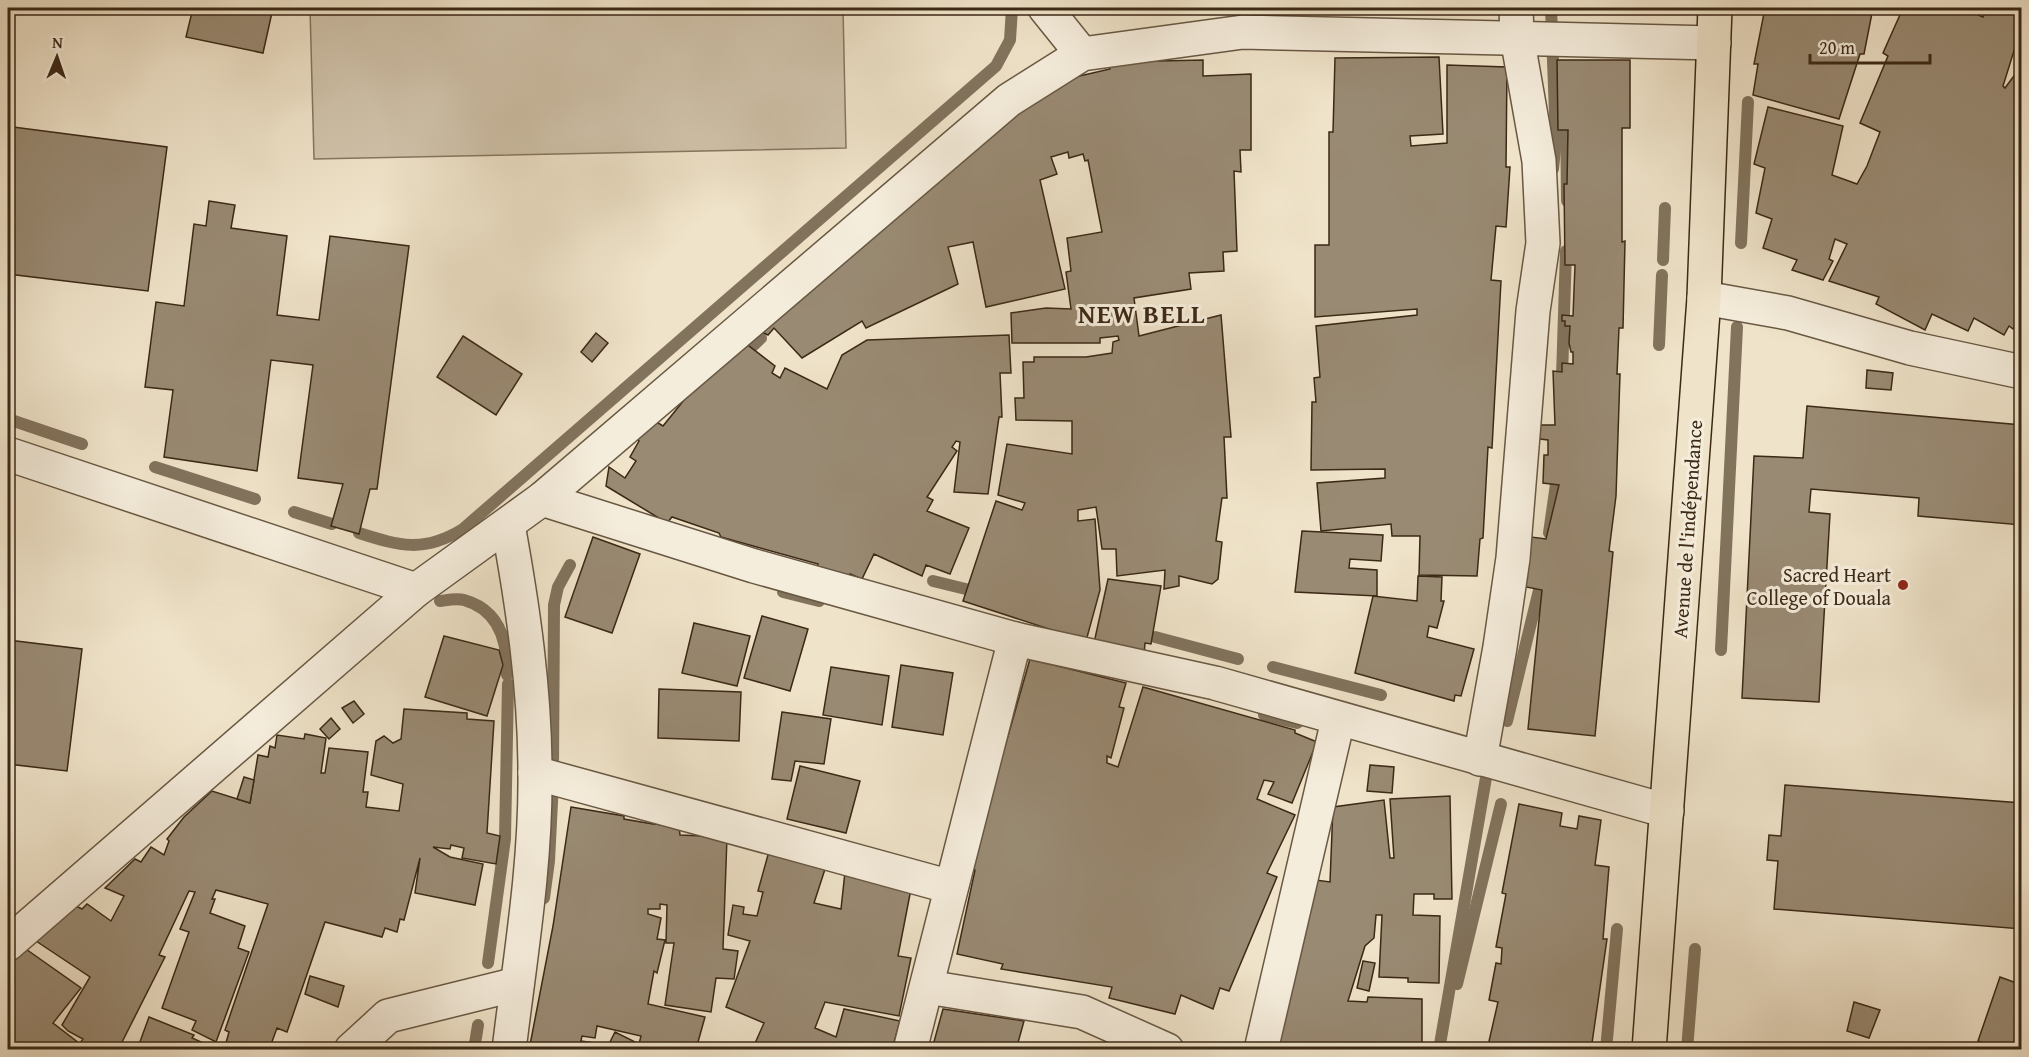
<svg xmlns="http://www.w3.org/2000/svg" width="2029" height="1057" viewBox="0 0 2029 1057" font-family="'Gentium Book Plus',serif">
	<style>
		.green { fill: #d0c3ab; stroke: #867660; stroke-width: 1.5 }
		.lines { fill: none; stroke-linecap: round; stroke-linejoin: round }
		.stream { stroke: #82735d; stroke-width: 12 }
		.building { fill: #998a73; stroke: #3b2916; stroke-width: 1.5 }
		.minor-casing { stroke: #685843; stroke-width: 36 }
		.major-casing { stroke: #3b2916; stroke-width: 36 }
		.minor { stroke: #f5eddc; stroke-width: 33 }
		.major { stroke: #efe3c9; stroke-width: 33 }
		.poi-dot { fill: #8f2418; stroke: #f5eddc; stroke-width: 2 }
		.labels { text-anchor: middle; dominant-baseline: central; stroke-width: 6; stroke-linejoin: round; paint-order: stroke }
		.street-label { font-size: 20px; fill: #3b2916; stroke: #f5eddc }
		.poi-label { font-size: 20px; fill: #3b2916; stroke: #f5eddc; text-anchor: end }
		.district-label { font-size: 26px; font-weight: bold; letter-spacing: 1.5px; fill: #3b2916; stroke: #f5eddc }
	</style>
	<rect width="100%" height="100%" fill="#efe3c9"/>
	<filter id="stains"><feTurbulence type="fractalNoise" baseFrequency=".00333" numOctaves="4"/><feColorMatrix values="0 0 0 0 .2 0 0 0 0 .09 0 0 0 0 .02 0 0 0 .5 -.17"/></filter>
	<radialGradient id="worn" r=".72"><stop offset=".6" stop-color="#630" stop-opacity="0"/><stop offset="1" stop-color="#630" stop-opacity=".3"/></radialGradient>
	<polygon class="green" points="310,8 843,8 846,148 314,159"/>
	<g class="lines">
		<g class="stream">
			<polyline points="1551,8 1556,140 1553,169"/>
			<polyline points="1566,116 1567,201"/>
			<polyline points="1741,243 1748,102"/>
			<polyline points="1663,260 1665,208"/>
			<polyline points="1659,345 1662,275"/>
			<polyline points="740,358 761,338"/>
			<polyline points="1562,377 1566,251"/>
			<polyline points="8,419 82,444"/>
			<polyline points="155,467 255,499"/>
			<polyline points="294,512 332,524"/>
			<path d="M359 533C400 546 424 553 463 529L996 66 1010 40 1012 8"/>
			<polyline points="1549,533 1558,470"/>
			<polyline points="933,581 982,593"/>
			<polyline points="783,592 819,601"/>
			<path d="M440 601C447 600 457 598 464 600 500 610 508 643 507 675"/>
			<polyline points="1155,637 1238,659"/>
			<polyline points="1721,650 1737,327"/>
			<polyline points="1273,667 1381,695"/>
			<polyline points="1264,715 1297,723"/>
			<polyline points="1507,721 1543,574"/>
			<polyline points="553,771 554,605 558,587 570,565"/>
			<polyline points="544,898 549,861 553,783"/>
			<polyline points="488,963 505,839 508,684"/>
			<polyline points="1457,984 1501,804"/>
			<polyline points="474,1050 478,1025"/>
			<polyline points="1439,1050 1487,772"/>
			<polyline points="1606,1050 1617,929"/>
			<polyline points="1687,1050 1695,949"/>
		</g>
	</g>
	<g class="building">
		<polygon points="193,8 273,8 263,53 186,37"/>
		<polygon points="1765,8 1873,8 1864,54 1860,54 1839,119 1753,95 1758,64 1754,64"/>
		<polygon points="1903,8 1962,8 1983,17 1988,8 2022,8 2022,25 2003,86 2005,88 2022,65 2022,314 2013,329 2009,326 2004,335 1974,318 1968,331 1932,314 1925,330 1876,304 1879,297 1829,281 1847,244 1835,239 1829,259 1833,261 1823,280 1792,270 1797,260 1763,248 1772,219 1756,213 1765,168 1754,164 1768,107 1843,126 1832,175 1857,184 1867,166 1880,132 1860,123 1888,56 1883,53"/>
		<polygon points="1159,55 1159,61 1203,60 1203,76 1251,74 1251,150 1240,150 1241,172 1234,171 1237,251 1223,252 1224,271 1189,273 1191,289 1134,298 1139,336 1221,315 1231,437 1224,437 1227,498 1222,498 1216,541 1222,542 1218,579 1212,584 1179,576 1179,586 1164,589 1165,570 1117,576 1116,549 1102,549 1096,507 1078,510 1078,521 1095,519 1100,590 1086,641 963,601 996,501 1022,510 1025,503 998,495 1007,444 1072,454 1072,421 1016,420 1015,398 1024,398 1023,362 1034,362 1034,357 1086,357 1112,353 1113,342 1119,340 1118,336 1100,338 1100,343 1012,343 1011,313 1046,308 1071,309 1066,272 1071,271 1067,238 1102,232 1088,160 1085,161 1083,154 1069,158 1068,152 1051,157 1057,174 1040,180 1065,289 986,307 973,242 948,247 958,284 866,328 862,321 802,358 774,328 768,335 752,327 1045,84 1110,69 1109,62"/>
		<polygon points="1439,57 1443,134 1410,136 1411,146 1447,143 1447,65 1507,67 1506,167 1510,167 1506,227 1496,226 1491,280 1501,281 1492,448 1488,447 1483,538 1480,539 1477,576 1419,575 1420,536 1392,536 1391,524 1321,531 1317,483 1385,478 1385,469 1311,470 1312,402 1316,402 1314,378 1320,377 1316,326 1417,315 1417,309 1315,317 1315,245 1329,245 1329,132 1333,132 1335,58"/>
		<polygon points="1557,60 1630,60 1630,128 1622,128 1622,242 1625,241 1623,328 1619,328 1617,374 1620,374 1616,496 1609,551 1613,552 1595,736 1528,729 1542,590 1522,586 1531,537 1546,539 1559,485 1543,483 1544,455 1548,455 1548,440 1540,439 1538,425 1555,425 1553,371 1562,372 1562,363 1573,364 1573,352 1571,352 1569,343 1570,326 1565,326 1565,321 1562,321 1562,315 1573,316 1575,265 1565,265 1564,184 1567,184 1568,130 1558,130"/>
		<polygon points="13,127 167,147 148,291 8,274 8,169"/>
		<polygon points="209,201 235,205 231,228 287,236 277,315 319,320 330,236 409,246 377,489 370,489 359,534 331,526 343,484 298,478 313,365 271,360 257,471 164,457 173,390 145,387 156,302 184,306 194,224 206,226"/>
		<polygon points="596,333 608,343 592,362 581,352"/>
		<polygon points="1009,335 1011,373 1000,373 1002,417 999,417 988,494 954,492 960,442 956,441 952,447 957,451 927,497 933,500 927,511 969,528 950,574 926,565 922,576 874,554 862,579 850,574 848,577 816,570 818,564 721,537 719,533 672,517 667,523 606,486 609,467 625,478 636,461 630,457 639,441 632,435 647,416 663,426 736,336 775,366 772,373 780,378 785,368 827,389 842,355 867,340"/>
		<polygon points="463,336 522,374 496,415 437,377"/>
		<polygon points="1867,370 1893,373 1891,390 1866,388"/>
		<polygon points="1807,406 2022,425 2022,525 1918,516 1919,498 1811,489 1809,512 1830,514 1819,702 1742,698 1754,456 1803,458"/>
		<polygon points="1302,531 1383,535 1381,561 1350,559 1349,568 1377,570 1377,596 1295,592"/>
		<polygon points="593,537 640,554 612,633 565,617"/>
		<polygon points="1418,576 1442,577 1441,601 1444,601 1437,628 1429,626 1427,637 1474,649 1461,696 1455,695 1454,701 1355,673 1373,596 1417,601"/>
		<polygon points="1108,579 1161,586 1151,644 1145,643 1144,655 1094,643"/>
		<polygon points="762,616 808,629 790,691 744,678"/>
		<polygon points="694,623 750,636 737,686 682,673"/>
		<polygon points="444,636 499,650 503,665 487,716 425,697"/>
		<polygon points="8,640 82,649 67,771 8,764"/>
		<polygon points="1030,659 1126,683 1119,707 1124,708 1111,758 1107,756 1107,763 1118,767 1143,687 1295,730 1295,733 1317,742 1292,803 1268,794 1274,782 1264,780 1257,799 1295,815 1267,873 1277,877 1229,991 1220,988 1213,1009 1181,995 1175,1014 1109,998 1112,987 1001,969 1003,964 957,954 975,870 970,869"/>
		<polygon points="901,665 953,673 943,735 892,727"/>
		<polygon points="831,667 889,676 882,725 823,715"/>
		<polygon points="659,689 741,692 739,741 658,738"/>
		<polygon points="354,701 364,714 353,723 342,708"/>
		<polygon points="404,709 467,713 467,719 494,721 487,833 500,836 496,864 462,858 464,848 451,845 450,849 433,847 450,857 483,864 475,905 415,893 420,858 404,920 400,919 397,932 385,928 382,937 325,922 287,1032 277,1028 269,1050 224,1050 229,1032 225,1030 268,904 216,890 212,899 215,899 210,913 245,926 238,948 249,952 216,1042 192,1030 196,1021 162,1008 189,932 180,929 195,892 189,891 159,955 165,957 118,1050 91,1050 80,1043 83,1039 68,1031 62,1025 90,977 36,941 76,906 82,909 87,904 111,921 124,896 105,888 135,859 141,862 151,847 164,855 169,841 167,839 184,817 212,791 250,803 258,755 268,757 270,746 275,748 277,735 304,739 305,734 326,738 321,773 325,773 329,748 368,752 363,792 368,792 366,807 399,811 403,784 371,775 376,741 384,736 393,743 401,739"/>
		<polygon points="782,712 831,719 824,764 795,761 791,781 772,779"/>
		<polygon points="331,718 340,729 329,739 320,729"/>
		<polygon points="1370,765 1394,767 1392,793 1367,791"/>
		<polygon points="800,766 860,781 846,833 787,819"/>
		<polygon points="244,777 254,780 250,803 237,799"/>
		<polygon points="1785,785 2022,803 2022,929 1774,909 1778,861 1767,860 1769,835 1781,836"/>
		<polygon points="1450,796 1452,899 1434,899 1434,894 1414,894 1413,915 1440,916 1439,983 1408,982 1408,978 1379,977 1382,915 1376,915 1374,938 1365,946 1348,1001 1367,1002 1368,997 1422,999 1422,1050 1270,1050 1316,880 1330,882 1333,807 1384,800 1390,858 1394,858 1390,799"/>
		<polygon points="1519,804 1562,813 1560,826 1577,829 1579,816 1601,820 1595,865 1609,867 1603,939 1607,939 1591,1050 1487,1050 1498,1002 1489,1000 1496,963 1501,964 1502,948 1496,947 1506,894 1502,893"/>
		<polygon points="571,807 624,816 624,819 653,824 679,826 680,835 727,837 723,949 738,951 734,979 716,978 711,1012 665,1005 674,943 666,943 667,905 660,904 660,909 648,909 648,914 661,918 657,939 665,940 657,973 654,971 648,1004 705,1017 698,1042 712,1050 606,1050 615,1032 639,1044 641,1036 597,1026 595,1038 582,1036 579,1050 529,1050 553,926"/>
		<polygon points="771,844 827,863 814,903 841,909 845,872 911,889 898,956 911,958 899,1016 825,1002 815,1028 836,1037 844,1009 900,1021 892,1050 752,1050 764,1023 726,1007 750,941 728,935 733,905 744,907 743,914 757,916 763,892 758,891"/>
		<polygon points="23,947 81,988 53,1023 88,1050 8,1050 8,964"/>
		<polygon points="1363,961 1375,963 1369,991 1357,988"/>
		<polygon points="310,976 344,986 338,1007 305,994"/>
		<polygon points="2000,977 2022,985 2022,1050 2003,1050 1978,1041"/>
		<polygon points="1854,1002 1880,1010 1869,1038 1847,1031"/>
		<polygon points="943,1009 1024,1021 1016,1050 932,1049"/>
		<polygon points="149,1017 194,1035 192,1038 219,1050 137,1050"/>
		<polygon points="581,1041 594,1043 593,1050 579,1050"/>
	</g>
	<g class="lines">
		<defs>
			<g id="minor">
				<polyline points="1045,8 1082,54"/>
				<polyline points="1704,298 1788,313 1910,348 2022,372"/>
				<polyline points="8,454 416,590"/>
				<polyline points="542,499 754,566 1015,639 1215,683 1667,811"/>
				<path d="M508 525C523 607 535 690 535 773 536 866 520 958 509 1050"/>
				<polyline points="1480,759 1500,647 1513,558 1533,311 1543,243 1539,161 1517,37 1516,8"/>
				<polyline points="535,773 951,887"/>
				<polyline points="8,944 416,590 542,499 1009,100 1082,54 1243,32 1714,43"/>
				<polyline points="927,987 1082,1012 1167,1050"/>
				<polyline points="351,1050 388,1016 517,984"/>
				<polyline points="910,1050 1015,639"/>
				<polyline points="1261,1050 1338,720"/>
			</g>
			<polyline id="major" points="1649,1050 1704,298 1715,8"/>
		</defs>
		<use href="#minor" class="minor-casing"/>
		<use href="#major" class="major-casing"/>
		<use href="#minor" class="minor"/>
		<use href="#major" class="major"/>
	</g>
	<circle class="poi-dot" cx="1903" cy="585" r="6"/>
	<g class="labels">
		<g class="street-label">
			<text transform="translate(1687 529) rotate(-86)">Avenue de l'indépendance</text>
		</g>
		<g class="poi-label">
			<text x="1891" y="574">Sacred Heart<tspan x="1891" dy="23">College of Douala</tspan></text>
		</g>
		<g class="district-label">
			<text x="1142" y="313">NEW BELL</text>
		</g>
	</g>
	<rect width="2029" height="1057" fill="none" stroke="#efe3c9" stroke-width="30"/>
	<rect x="9" y="9" width="2011" height="1039" fill="none" stroke="#3b2916" stroke-width="3"/>
	<rect x="15" y="15" width="1999" height="1027" fill="none" stroke="#3b2916" stroke-width="1.5"/>
	<g transform="translate(57 57) rotate(2)" stroke="#f5eddc" stroke-width="4.5" paint-order="stroke">
	<path d="M0-4.5L10 22L0 15L-10 22Z" fill="#3b2916"/>
	<text y="-9" font-size="16" font-weight="bold" text-anchor="middle" fill="#3b2916">N</text>
	</g>
	<path d="M1810 54v9h120v-9" fill="none" stroke="#3b2916" stroke-width="3"/>
	<text x="1819" y="54" font-size="18" fill="#3b2916" stroke="#f5eddc" stroke-width="4.5" paint-order="stroke">20 m</text>
	<rect width="100%" height="100%" filter="url(#stains)"/>
	<rect width="100%" height="100%" fill="url(#worn)"/>
</svg>
